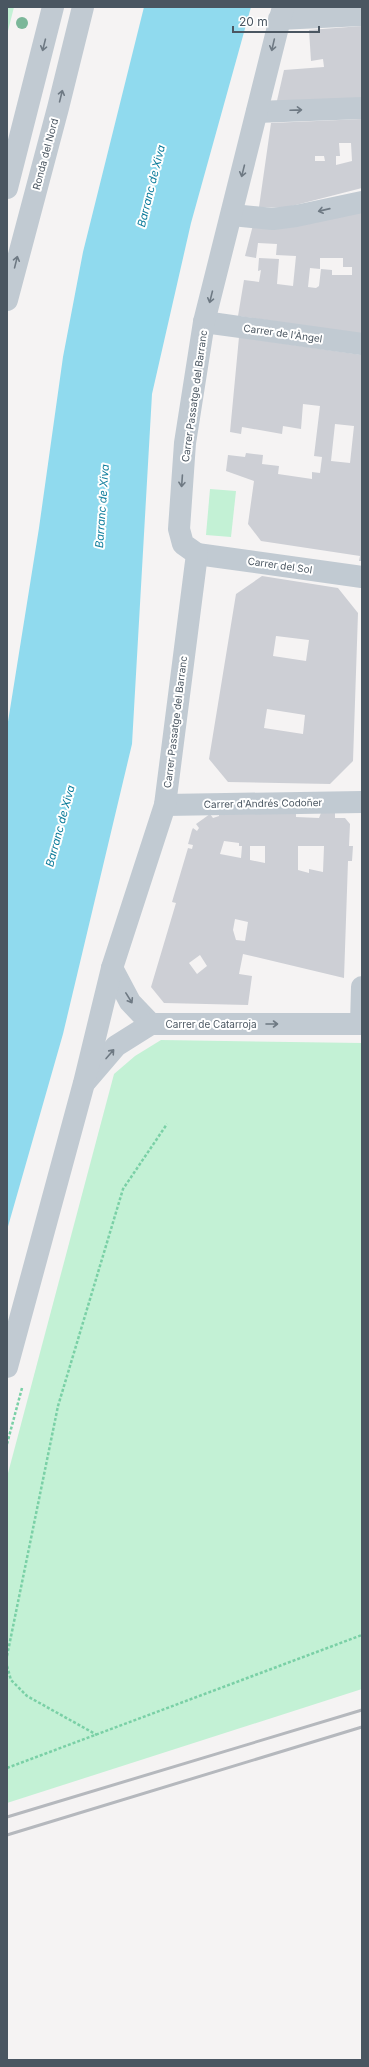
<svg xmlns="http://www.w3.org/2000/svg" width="369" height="2067" viewBox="0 0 369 2067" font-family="Inter,sans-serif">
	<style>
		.green { fill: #c3f1d5 }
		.water { fill: #90daee }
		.building { fill: #cdcfd5; fill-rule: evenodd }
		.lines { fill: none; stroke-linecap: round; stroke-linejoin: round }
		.path { stroke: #7ad0a6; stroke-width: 2.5; stroke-dasharray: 3 2; stroke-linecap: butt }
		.street { stroke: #c1cad2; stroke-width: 22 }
		.rail { stroke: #b5b8bd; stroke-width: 3 }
		.tree { fill: #7bb799 }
		.oneway { stroke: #6e7983 }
		.labels { text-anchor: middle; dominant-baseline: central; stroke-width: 4; stroke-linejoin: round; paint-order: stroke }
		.street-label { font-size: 10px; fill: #4a5661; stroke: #fff }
		.water-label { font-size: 11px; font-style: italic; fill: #0c7c9b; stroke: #fff }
	</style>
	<rect width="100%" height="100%" fill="#f5f3f3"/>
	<g class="green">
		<polygon points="7,7 14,7 7,35"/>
		<polygon points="210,489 236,491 231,537 206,535"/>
		<polygon points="161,1040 362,1043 362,1689 7,1803 7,1477 114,1074 135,1056"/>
	</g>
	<polygon class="water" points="144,7 251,7 191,223 152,394 132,744 63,1034 7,1230 7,728 39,528 63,357 83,252"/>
	<g class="building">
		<polygon points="362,26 362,101 276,105 284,70 324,67 323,59 311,61 309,30"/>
		<path d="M362 119V188L284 208 259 207 271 123ZM339 143H351L352 161 336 165V156H340ZM315 156H324L325 161H315Z"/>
		<path d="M362 212V334L238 316 244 280 259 282 261 270 258 271 259 258 279 259 277 284 293 286 296 256 276 255 277 244 258 243 256 258 245 256 253 225ZM320 258H343V267H352V275H332V270L321 269 319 286 316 288 308 287 310 268 320 269Z"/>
		<path d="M239 337 362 355V561H359L360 556 261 541 248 524 254 481 226 471 228 455 245 457 246 453 263 455 262 464 279 466 278 474 312 479V472L320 473 322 457 314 456 320 406 303 404 301 429 283 426 282 434 242 427 241 434 230 432ZM335 424 354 426 350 463 331 461Z"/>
		<path d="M262 576 338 588 358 613 353 761 330 784 228 782 209 759 236 594ZM276 636 309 640 306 661 273 656ZM267 709 305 715 303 734 264 728Z"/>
		<path d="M219 812 296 813V817L319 818 321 813H335V818H345L350 824 349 846H353L352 861H348L344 978 243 954 239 974 252 976 248 1005 164 1003 151 987 176 903 172 902 188 848 192 849 193 845 188 844 192 830 193 828 197 831 199 828 196 824 210 814 213 818 219 816ZM224 841 239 843V846H242L241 858 220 854ZM250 846H265V863L250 860ZM298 846H324L323 872 309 869V873L298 870ZM235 919 248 922 245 941 236 940 233 930ZM200 955 207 966 197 974 189 963Z"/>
	</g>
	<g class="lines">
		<g class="path">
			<polyline points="7,1444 22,1388"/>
			<polyline points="7,1656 58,1406 123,1189 167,1124"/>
			<polyline points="7,1666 11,1680 27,1696 97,1735"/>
			<polyline points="7,1768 362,1635"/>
		</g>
		<g class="street">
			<polyline points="279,19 362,15"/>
			<polyline points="257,112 362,108"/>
			<polyline points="7,188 53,7"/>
			<polyline points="232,215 273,219 296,216 362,202"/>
			<polyline points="7,300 58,108 83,7"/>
			<polyline points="204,322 362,344"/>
			<polyline points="197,554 362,577"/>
			<polyline points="165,805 362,802"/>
			<polyline points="112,968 130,1002 151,1024"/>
			<polyline points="361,1024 362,987"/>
			<polyline points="86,1081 116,1046 151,1024 362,1024"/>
			<polyline points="7,1367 84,1083 112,968 165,805 197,554 183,544 179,529 185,443 204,322 283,7"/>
		</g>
		<g class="rail">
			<polyline points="7,1817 362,1710"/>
			<polyline points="7,1835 362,1727"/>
		</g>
	</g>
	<circle class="tree" cx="22" cy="23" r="6"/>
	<defs><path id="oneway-shaft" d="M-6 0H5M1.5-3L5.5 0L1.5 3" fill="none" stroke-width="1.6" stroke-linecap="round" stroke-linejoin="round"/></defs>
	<g class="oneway">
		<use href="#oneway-shaft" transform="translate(44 45) rotate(104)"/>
		<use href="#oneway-shaft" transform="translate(273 45) rotate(103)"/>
		<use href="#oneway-shaft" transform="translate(61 96) rotate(-76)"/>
		<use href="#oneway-shaft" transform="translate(296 110) rotate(-2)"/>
		<use href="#oneway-shaft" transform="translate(243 171) rotate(104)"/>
		<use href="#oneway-shaft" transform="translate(324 210) rotate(167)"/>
		<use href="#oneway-shaft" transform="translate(16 262) rotate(-76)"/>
		<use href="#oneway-shaft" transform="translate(211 297) rotate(104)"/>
		<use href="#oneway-shaft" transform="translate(182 481) rotate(94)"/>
		<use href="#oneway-shaft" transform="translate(129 998) rotate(58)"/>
		<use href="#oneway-shaft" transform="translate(272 1024)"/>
		<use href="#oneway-shaft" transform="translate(110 1054) rotate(-49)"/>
	</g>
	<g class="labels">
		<g class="street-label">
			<text transform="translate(45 154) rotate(-75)">Ronda del Nord</text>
			<text transform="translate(283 333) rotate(8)">Carrer de l'Àngel</text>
			<text transform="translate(194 396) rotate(-82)">Carrer Passatge del Barranc</text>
			<text transform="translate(280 565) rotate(8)">Carrer del Sol</text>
			<text transform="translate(175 722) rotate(-83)">Carrer Passatge del Barranc</text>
			<text transform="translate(263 803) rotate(-1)">Carrer d'Andrés Codoñer</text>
			<text x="211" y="1024">Carrer de Catarroja</text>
		</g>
		<g class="water-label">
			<text transform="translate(151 186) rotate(-76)">Barranc de Xiva</text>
			<text transform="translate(102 506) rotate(-86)">Barranc de Xiva</text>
			<text transform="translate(60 826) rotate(-75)">Barranc de Xiva</text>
		</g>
	</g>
	<rect width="369" height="2067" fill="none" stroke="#4a5661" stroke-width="16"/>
	<path d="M233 26v6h86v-6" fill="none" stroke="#4a5661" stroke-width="2"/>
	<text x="239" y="26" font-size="12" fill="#4a5661" stroke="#ffffff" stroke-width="3" paint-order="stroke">20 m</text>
</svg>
